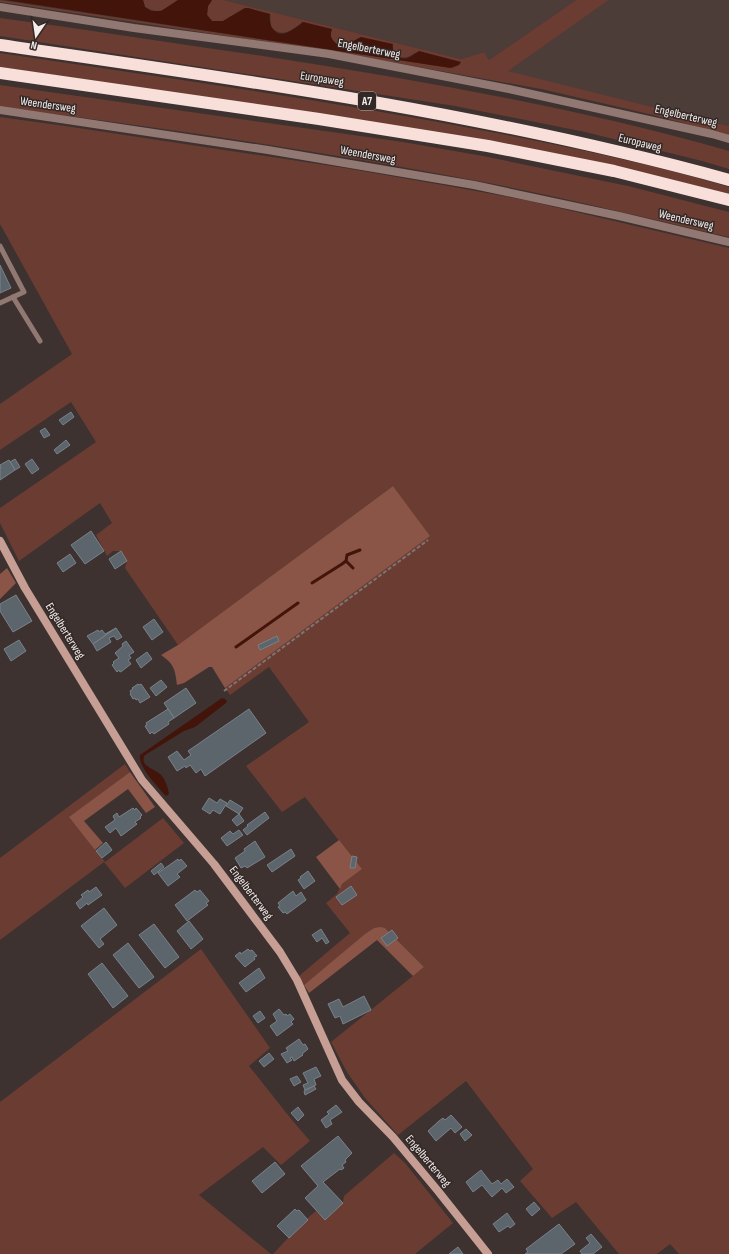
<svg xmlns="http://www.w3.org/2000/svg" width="729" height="1254" viewBox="0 0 729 1254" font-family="'Sofia Sans Condensed',sans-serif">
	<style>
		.built { fill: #4d3d39 }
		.green { fill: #6b3c31 }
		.forest { fill: #8a5447 }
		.water { fill: #431409 }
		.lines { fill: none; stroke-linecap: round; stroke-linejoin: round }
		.stream { stroke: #431409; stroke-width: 3 }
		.building { fill: #5c646c; stroke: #79828a }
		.path { stroke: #7e7473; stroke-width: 2; stroke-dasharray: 4 2; stroke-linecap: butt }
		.lane { stroke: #927872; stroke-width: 5 }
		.street { stroke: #927872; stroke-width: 8 }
		.secondary { stroke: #c79e93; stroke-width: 8 }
		.highway { stroke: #f9dfd9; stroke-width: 12 }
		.labels { text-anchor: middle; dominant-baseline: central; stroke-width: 3; stroke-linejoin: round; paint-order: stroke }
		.shield { fill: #322826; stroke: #bab2b1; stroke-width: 1 }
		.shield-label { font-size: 11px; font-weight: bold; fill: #f4edec }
		.street-label { font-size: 12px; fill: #f4edec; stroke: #322826 }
	</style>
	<rect width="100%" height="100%" fill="#3d3230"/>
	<g class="built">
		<polygon points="224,0 576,0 489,60 484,52 461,59"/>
		<polygon points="609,0 729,0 729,126 507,71"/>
	</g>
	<g class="green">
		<path d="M0 0 451 68 415 53C406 60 397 59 392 49L361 37 346 45H338C332 40 329 37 332 30L303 22C291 30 283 39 271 27L270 14 248 8H245L223 21H212L207 15 208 6 212 0H224L461 59 484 52 489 60 576 0H609L508 71 729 126V135L649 114 541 89 352 55 0 2Z"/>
		<path d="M143 0H178C167 10 159 15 145 7Z"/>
		<path d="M0 18C90 30 179 44 269 57 424 81 579 108 729 151V169L702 161 585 132 455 106 0 36Z"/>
		<path d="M0 53C162 77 325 100 486 131 568 147 649 163 729 187V194L645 173 271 107 0 67Z"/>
		<path d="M0 85 403 142 483 156 628 186 729 212V237C646 218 562 197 478 181 321 151 159 127 0 107Z"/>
		<polygon points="0,117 65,126 345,168 454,187 525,200 729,248 729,1254 679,1254 670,1244 657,1254 619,1254 576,1202 552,1218 520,1181 533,1169 466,1081 398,1135 365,1098 347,1072 331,1042 424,967 385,928 374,928 304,985 299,976 350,933 326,903 337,894 342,884 361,869 305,797 282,812 246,766 309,722 269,667 230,695 225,688 429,536 393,486 178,645 125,568 127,561 120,551 113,551 107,556 96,535 112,523 100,503 19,561 0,523 0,508 96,442 71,402 0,450 0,404 72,354 0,224"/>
		<polygon points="125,764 130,772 70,817 105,862 163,818 184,843 125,888 104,862 0,940 0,858"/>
		<polygon points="201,949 270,1048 249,1066 292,1120 310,1141 281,1165 263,1147 199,1195 271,1254 0,1254 0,1102"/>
		<polygon points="394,1153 405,1163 453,1223 415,1254 273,1254 304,1221 316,1211 325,1219 343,1202 344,1196"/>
	</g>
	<g class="forest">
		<path d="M393 486 430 536 225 688 212 667H209L184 683 177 685C175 669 174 664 161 655L178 645Z"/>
		<polygon points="7,568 16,583 0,599 0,574"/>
		<polygon points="130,772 155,807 146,813 128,789 84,821 103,843 95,850 69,817"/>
		<polygon points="339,840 362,869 342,884 340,889 316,857"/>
		<polygon points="380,927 385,928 424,967 413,976 377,940 309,993 304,985 365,934 374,928"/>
	</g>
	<g class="water">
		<path d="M6 0H143L145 7 151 11H161L178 0H212L208 6 207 15 212 21H223L245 8H248L270 14C268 24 274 37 286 33 292 31 298 26 303 22L332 29C329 37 332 40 338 45H346L361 37 393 44C391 54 401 62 410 57 413 55 416 53 419 51L461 62 459 65 451 68Z"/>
		<path d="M222 698 225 699 227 701 226 703 195 727 184 731 145 755C138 767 157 769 162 776 166 781 168 788 169 794L166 796C159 788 138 767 140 755Z"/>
	</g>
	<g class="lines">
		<g class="stream">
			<polyline points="346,561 353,568"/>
			<polyline points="312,583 342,564 346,561 347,555 360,550"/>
			<polyline points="236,647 298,603"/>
		</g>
	</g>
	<g class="building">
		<polygon points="0,265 11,288 0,293"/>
		<polygon points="71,412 74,417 63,425 59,420"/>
		<polygon points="45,428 50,435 44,438 40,431"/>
		<polygon points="66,440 70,445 57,454 54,450"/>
		<polygon points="15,459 20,467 15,470 10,462"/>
		<polygon points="32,459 39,469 32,474 25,464"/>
		<polygon points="9,460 15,470 0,480 0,468 1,467 0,465"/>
		<polygon points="91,531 104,551 85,564 71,545"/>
		<polygon points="121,551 127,561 115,569 109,559"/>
		<polygon points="70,554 76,563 63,572 57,563"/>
		<polygon points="16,595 32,621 13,632 0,611 0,604"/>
		<polygon points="154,619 163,632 152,640 143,627"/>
		<polygon points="116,628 93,644 87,636 98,630 99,632 102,630 105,634"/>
		<polygon points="116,628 122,637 117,640 114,636 109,638 111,642 97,651 93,644"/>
		<polygon points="277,636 279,641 260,650 258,645"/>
		<polygon points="19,640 26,651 11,661 4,649"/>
		<polygon points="126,641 134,652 129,655 131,658 128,660 131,664 122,671 120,672 119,670 117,672 112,665 114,663 113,662 119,658 115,653 123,646 122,644"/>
		<polygon points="147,652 152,659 141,668 136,660"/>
		<polygon points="161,680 167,687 156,696 150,688"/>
		<polygon points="138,684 139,685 141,684 150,697 140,703 138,699 136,700 135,698 133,699 130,694 131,693 130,691 133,689 132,688"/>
		<polygon points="186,688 196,703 174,718 164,703"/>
		<polygon points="168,709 174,718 168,722 169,724 154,734 152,732 150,734 145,726 147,725 146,723"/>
		<polygon points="249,709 266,733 205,776 201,769 196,773 190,765 186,768 185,766 177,771 168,757 177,751 184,760 191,755 188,751"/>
		<polygon points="209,798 217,803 220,799 227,803 220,814 213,810 210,814 202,809"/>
		<polygon points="230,800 243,808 239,814 226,806"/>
		<polygon points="133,808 135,810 136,808 142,815 140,817 141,818 135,822 137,824 121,836 116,828 110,833 105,827 115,820 113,816 117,813 119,817"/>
		<polygon points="265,812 269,818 247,835 243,830 248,826 247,825"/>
		<polygon points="239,814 244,821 237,826 232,820"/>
		<polygon points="239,830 243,835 227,846 221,838 230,831 233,834"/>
		<polygon points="255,841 265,857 247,868 245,866 241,868 235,858 245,851 244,849"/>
		<polygon points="106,842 112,850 102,858 96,851"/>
		<polygon points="291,849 295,856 272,872 267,865"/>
		<polygon points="352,856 357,857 355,868 350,868"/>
		<polygon points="178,859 179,861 181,859 187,866 177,874 180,877 168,886 158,873"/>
		<polygon points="161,863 164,867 154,875 151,871"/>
		<polygon points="308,871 315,881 304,889 298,880 301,878 300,877"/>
		<polygon points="351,886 357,895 342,905 336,897"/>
		<polygon points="96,887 102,895 88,905 87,903 80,909 76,903 83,897 81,895 88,890 89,892"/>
		<polygon points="195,890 197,892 200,890 209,901 206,903 208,905 187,921 175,905"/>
		<polygon points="293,891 296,896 301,892 306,900 287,914 285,912 283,913 278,907 280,906 278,903"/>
		<polygon points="104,908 117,925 100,939 104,944 99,948 81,926"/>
		<polygon points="189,921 203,939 191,949 177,931"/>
		<polygon points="154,924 179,957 165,968 139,935"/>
		<polygon points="321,929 329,942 326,944 322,938 317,942 312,935"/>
		<polygon points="392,930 398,938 387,946 381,938"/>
		<polygon points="128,943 154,977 139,988 113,955"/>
		<polygon points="248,949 250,951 252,950 257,956 254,957 255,959 245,967 235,956 240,952 241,954"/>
		<polygon points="102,963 128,996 113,1008 88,974"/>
		<polygon points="259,968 265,978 246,992 239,983"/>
		<polygon points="364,996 371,1010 343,1024 340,1016 335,1018 328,1004 339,999 343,1007"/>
		<polygon points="279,1009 284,1015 286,1014 287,1016 290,1014 294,1019 291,1022 293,1024 277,1036 270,1026 277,1021 273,1014"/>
		<polygon points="260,1011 265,1018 258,1023 253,1016"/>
		<polygon points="299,1039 303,1045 305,1044 308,1049 302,1054 303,1055 294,1061 292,1057 290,1058 292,1060 287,1063 281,1054 288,1051 286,1048"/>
		<polygon points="269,1053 274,1059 264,1067 259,1061"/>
		<polygon points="316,1067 321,1076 314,1079 316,1085 305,1090 303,1085 308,1083 303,1073"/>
		<polygon points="297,1076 301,1082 294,1086 290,1079"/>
		<polygon points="314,1086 316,1089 305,1095 304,1091"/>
		<polygon points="336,1105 342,1112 330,1120 332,1124 326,1128 321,1120 329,1114 327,1112"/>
		<polygon points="298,1107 304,1115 298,1121 291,1113"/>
		<polygon points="451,1115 462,1127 455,1133 451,1128 436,1141 428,1131 439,1121 443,1118 445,1120"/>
		<polygon points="466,1129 472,1135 465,1141 460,1134"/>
		<polygon points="338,1136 352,1153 345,1160 346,1162 342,1165 344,1168 341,1170 340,1169 323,1182 343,1203 325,1220 305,1198 318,1186 301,1166"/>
		<polygon points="275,1162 285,1174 262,1193 252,1181"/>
		<polygon points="481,1170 492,1184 498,1180 501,1184 507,1179 514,1187 506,1193 502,1188 492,1197 482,1185 473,1192 466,1182"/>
		<polygon points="534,1202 540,1209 532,1216 526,1209"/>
		<polygon points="295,1209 297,1211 299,1210 308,1220 289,1238 277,1226"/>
		<polygon points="507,1213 515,1224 510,1228 508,1226 499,1232 493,1224"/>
		<polygon points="559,1224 575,1244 561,1254 525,1254 528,1252 526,1249"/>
		<polygon points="591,1234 602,1247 593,1254 582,1254 580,1251 590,1243 586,1238"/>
		<polygon points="458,1247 463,1254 449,1254"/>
	</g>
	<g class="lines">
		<polyline class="path" points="224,691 428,540"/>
		<g class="lane">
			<polyline points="0,246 24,292 0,303"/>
			<polyline points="13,297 40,341"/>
		</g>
		<g class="street">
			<polyline points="0,7 134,28 329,54 509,89 712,134 729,139"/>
			<polyline points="0,110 268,150 474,185 619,216 729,242"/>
		</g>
		<polyline class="secondary" points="0,541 25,588 142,780 214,864 280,952 297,980 342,1080 359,1102 393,1137 438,1191 488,1254"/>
		<g class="highway">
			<path d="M0 45C245 80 490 114 729 180"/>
			<polyline points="0,73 319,119 488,146 614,171 729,200"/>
		</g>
	</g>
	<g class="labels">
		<rect class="shield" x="358" y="92" width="18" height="18" rx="3"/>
		<g class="shield-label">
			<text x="367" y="101">A7</text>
		</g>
		<g class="street-label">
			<text transform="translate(369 49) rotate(11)">Engelberterweg</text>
			<text transform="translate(322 79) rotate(9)">Europaweg</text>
			<text transform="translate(48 105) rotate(8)">Weendersweg</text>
			<text transform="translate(686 116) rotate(13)">Engelberterweg</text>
			<text transform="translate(640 143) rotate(14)">Europaweg</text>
			<text transform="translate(368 155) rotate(10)">Weendersweg</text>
			<text transform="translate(686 220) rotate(13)">Weendersweg</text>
			<text transform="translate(65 631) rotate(58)">Engelberterweg</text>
			<text transform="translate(251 893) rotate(53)">Engelberterweg</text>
			<text transform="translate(428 1161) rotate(50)">Engelberterweg</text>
		</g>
	</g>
	<g transform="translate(36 36) rotate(193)" stroke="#322826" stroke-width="3" paint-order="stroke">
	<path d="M0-3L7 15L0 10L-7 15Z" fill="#f4edec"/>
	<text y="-6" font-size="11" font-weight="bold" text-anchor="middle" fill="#f4edec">N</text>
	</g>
</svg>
